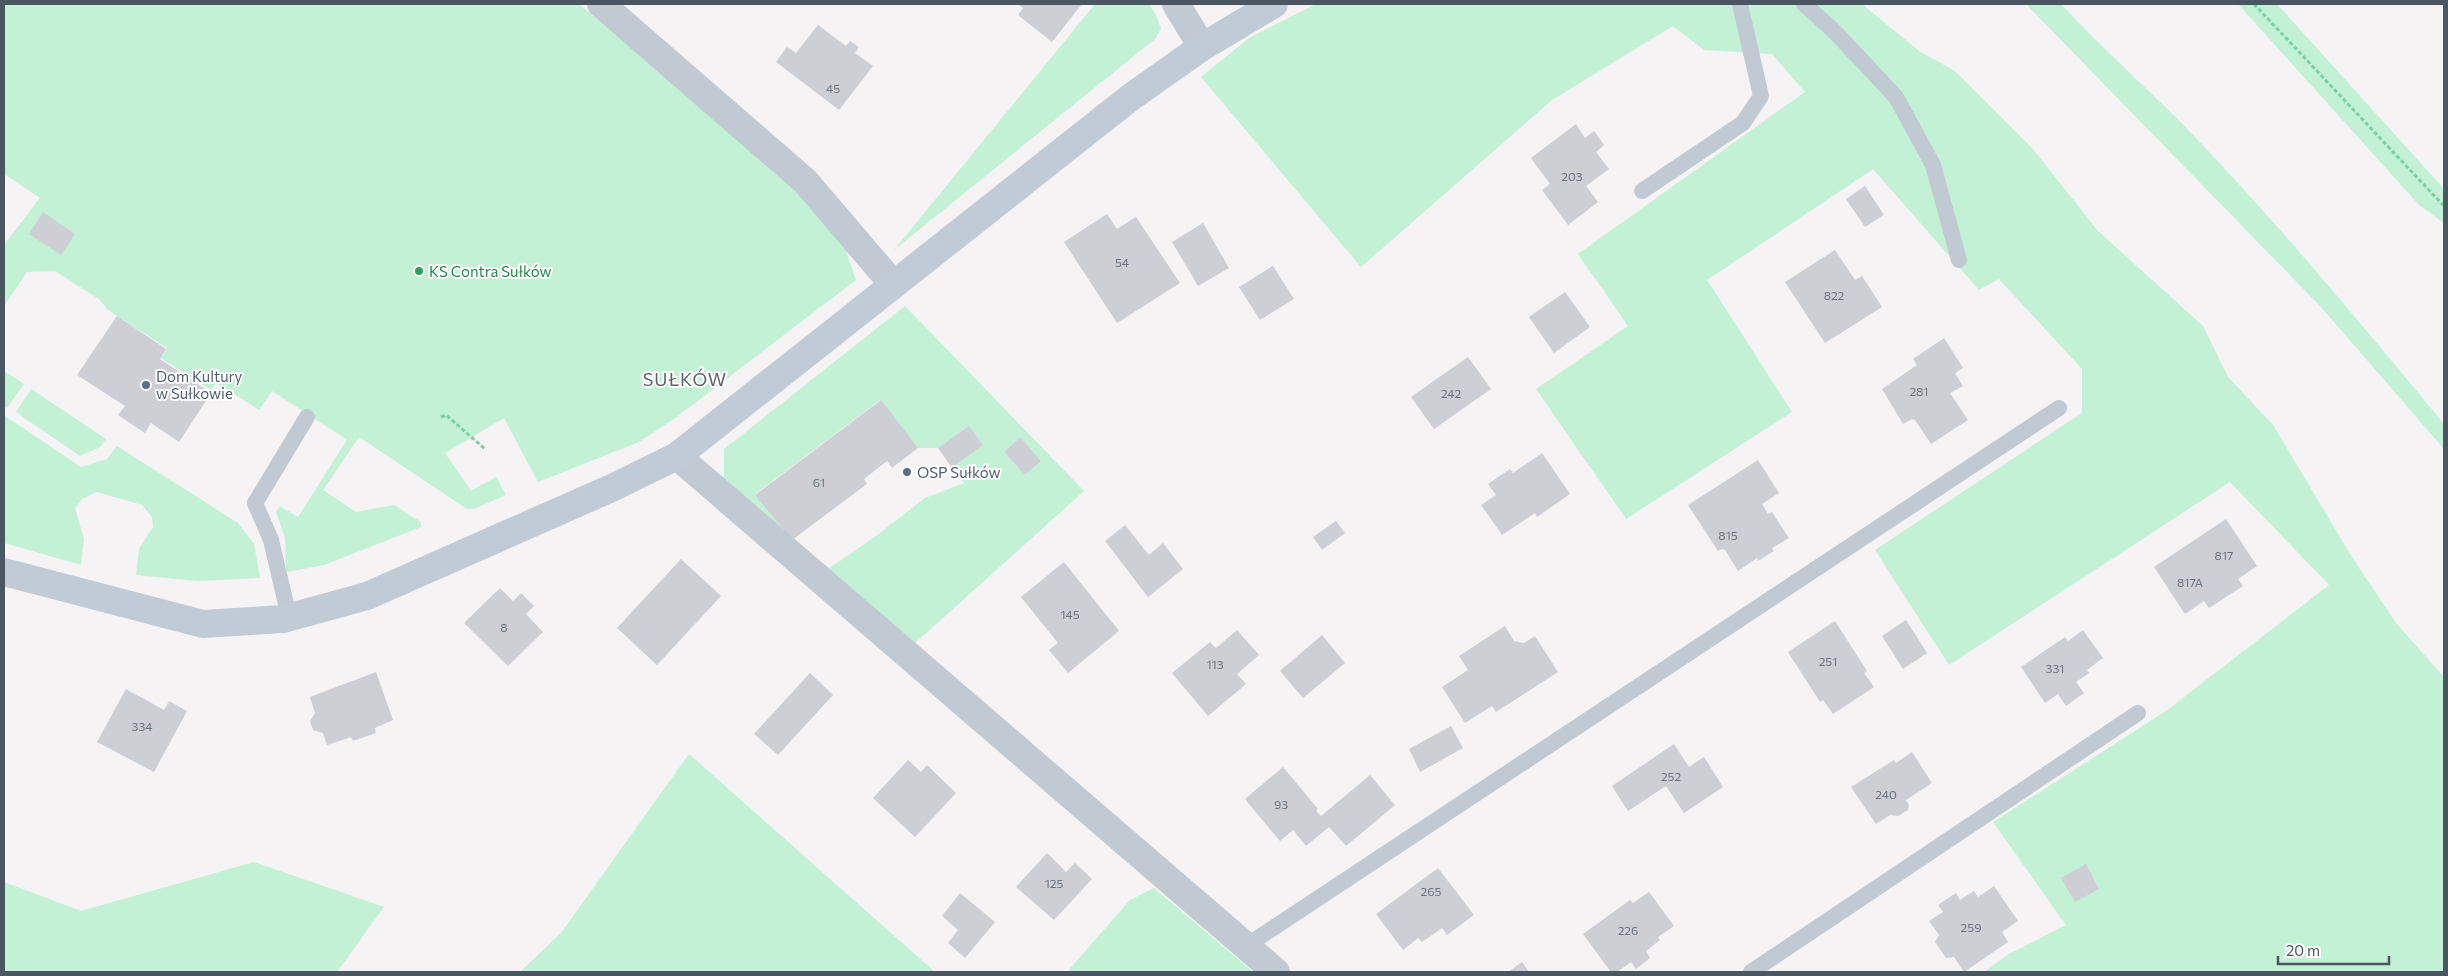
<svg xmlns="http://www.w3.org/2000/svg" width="2448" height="976" viewBox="0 0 2448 976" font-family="Commissioner,sans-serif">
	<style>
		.green { fill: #c3f1d5; fill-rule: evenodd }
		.building { fill: #cdcfd5 }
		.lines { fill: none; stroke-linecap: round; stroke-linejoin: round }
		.path { stroke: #7ad0a6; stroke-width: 3; stroke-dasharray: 4 2.5; stroke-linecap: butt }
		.lane { stroke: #c1cad2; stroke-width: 16 }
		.street { stroke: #c1cad2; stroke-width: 28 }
		.secondary { stroke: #c1cbd6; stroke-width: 28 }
		.leisure-dot { fill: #2e9e5b; stroke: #fff; stroke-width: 2 }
		.service-dot { fill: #5c6f8a; stroke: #fff; stroke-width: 2 }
		.labels { text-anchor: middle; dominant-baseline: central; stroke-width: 4; stroke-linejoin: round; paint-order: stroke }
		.number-label { font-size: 12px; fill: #6b747e }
		.leisure-label { font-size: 15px; fill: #27864d; stroke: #fff; text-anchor: start }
		.service-label { font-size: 15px; fill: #4e5e75; stroke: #fff; text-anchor: start }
		.quarter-label { font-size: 18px; letter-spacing: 1px; fill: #5f6368; stroke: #fff }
	</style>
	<rect width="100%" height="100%" fill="#f5f3f3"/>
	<g class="green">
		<polygon points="4,4 579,4 795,187 842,239 856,280 678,416 639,442 538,482 504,418 445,453 471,491 496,477 506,495 474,509 467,509 359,437 323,490 356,512 394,505 421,522 421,527 324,565 286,572 285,538 276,512 280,506 298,517 347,440 272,391 259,410 216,383 211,390 161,358 167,348 108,310 99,299 55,271 27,272 4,306 4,245 40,198 4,174"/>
		<polygon points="1095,4 1149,4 1156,15 1161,29 1155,39 894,250"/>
		<polygon points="1316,4 1862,4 1919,51 1955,71 2032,148 2098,231 2203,326 2228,377 2273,425 2353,559 2396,623 2444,677 2444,972 1984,972 2009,954 2066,925 1993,822 2166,711 2329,585 2230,482 1949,665 1875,550 2082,413 2082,369 1999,279 1979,290 1873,169 1707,280 1792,412 1626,519 1536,389 1628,326 1578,254 1805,92 1772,54 1704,50 1673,26 1552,100 1361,267 1201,77 1249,38"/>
		<path d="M2026 4H2061C2103 50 2150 90 2193 135 2281 227 2363 326 2444 424V449L2321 307Z"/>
		<polygon points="2238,4 2277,4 2444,189 2444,223 2420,206"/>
		<path d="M905 306 1084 491 914 644 827 570 876 536 925 498 964 483 952 468 983 445 969 426 938 448H918L880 400 755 494 792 540 724 482V449ZM1020 438 1041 461 1025 475 1004 452Z"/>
		<polygon points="4,371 24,384 7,408 4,406"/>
		<polygon points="31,389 106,439 100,447 80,456 16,412"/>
		<polygon points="4,415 81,467 107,459 117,446 238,523 254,544 260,578 197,581 136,575 139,549 153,527 152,517 142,505 97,492 82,499 75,508 84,539 81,565 4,543"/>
		<polygon points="689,754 935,972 520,972 561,933"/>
		<polygon points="254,862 384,907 337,972 4,972 4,882 81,911"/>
		<polygon points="1154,888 1253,972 1067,972 1130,900"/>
	</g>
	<g class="building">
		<polygon points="1017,4 1082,4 1052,42 1018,15 1023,8"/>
		<polygon points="818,25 846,46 850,41 859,47 855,53 873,66 839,110 776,62 787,47 796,53"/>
		<polygon points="1576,124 1585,138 1594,131 1604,145 1596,152 1609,169 1586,186 1598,202 1568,225 1542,190 1550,184 1531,158"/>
		<polygon points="1865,186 1884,215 1865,227 1846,199"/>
		<polygon points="43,212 75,234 61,255 29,234"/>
		<polygon points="1107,214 1117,229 1136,217 1180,283 1117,323 1064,242"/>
		<polygon points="1203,223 1229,268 1198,286 1172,242"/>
		<polygon points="1835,250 1855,280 1862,276 1882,307 1825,343 1785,282"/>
		<polygon points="1273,266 1294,299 1260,320 1239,287"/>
		<polygon points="1565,292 1590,327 1554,353 1529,317"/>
		<polygon points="117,316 166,349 160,359 211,393 179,442 151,423 145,433 118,415 125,406 77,375"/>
		<polygon points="1944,338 1963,368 1955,373 1963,386 1950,393 1968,420 1931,444 1915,420 1912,419 1903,424 1882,389 1917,365 1913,359"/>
		<polygon points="1468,357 1491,389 1434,429 1411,397"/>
		<polygon points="881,400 918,448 892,468 887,461 864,479 867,484 792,540 755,495"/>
		<polygon points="969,426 983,445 952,468 938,448"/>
		<polygon points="1020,437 1041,461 1025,475 1004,452"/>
		<polygon points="1542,453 1570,494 1537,517 1535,513 1502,535 1481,505 1496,495 1488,484 1510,469 1513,473"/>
		<polygon points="1758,460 1779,493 1762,504 1768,514 1772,512 1789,538 1772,548 1774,551 1758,561 1757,558 1738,571 1725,550 1722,549 1718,551 1688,505"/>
		<polygon points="2226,519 2257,566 2238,579 2243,586 2209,608 2204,601 2185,614 2154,567"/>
		<polygon points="1336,521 1345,533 1322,550 1313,537"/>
		<polygon points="1125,525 1149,555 1163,543 1183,569 1148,597 1105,541"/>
		<polygon points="681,559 721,596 657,665 617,628"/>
		<polygon points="1064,562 1119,631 1068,673 1049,650 1058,643 1021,597"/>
		<polygon points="500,588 513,601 521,593 534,606 526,614 543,632 508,666 464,623"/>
		<polygon points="1906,620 1927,653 1903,669 1882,636"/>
		<polygon points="1835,621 1867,671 1864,673 1874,687 1833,714 1823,700 1820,702 1788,652"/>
		<polygon points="1505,626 1514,641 1524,643 1535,636 1558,672 1496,712 1492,706 1465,723 1442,687 1468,670 1459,656"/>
		<polygon points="1237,630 1259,655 1237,674 1246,684 1208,716 1172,673 1210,642 1216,648"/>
		<polygon points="2083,630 2103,658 2087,670 2089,673 2076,682 2084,693 2066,706 2058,694 2045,703 2021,667 2065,637 2068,641"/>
		<polygon points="1322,635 1345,663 1303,698 1280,671"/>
		<polygon points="376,672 393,720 375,728 376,733 353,741 351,737 327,745 323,733 313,730 310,721 315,713 310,697"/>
		<polygon points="810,673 833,695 778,755 754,734"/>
		<polygon points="126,689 164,710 169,701 187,711 154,772 97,742"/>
		<polygon points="1451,726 1463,748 1420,772 1409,749"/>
		<polygon points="1674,744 1689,767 1704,757 1723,787 1684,813 1666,786 1628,811 1612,786"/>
		<polygon points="1912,752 1932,783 1906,800 1909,805 1908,810 1898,816 1890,815 1876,824 1851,787 1894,760 1896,763"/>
		<polygon points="908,760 921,772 927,765 956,793 915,837 873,798"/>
		<polygon points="1283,767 1318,809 1316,811 1321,816 1370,775 1395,805 1346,846 1329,827 1306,846 1293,830 1280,841 1245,799"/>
		<polygon points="1047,853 1066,872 1075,863 1092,879 1054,920 1016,887"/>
		<polygon points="2086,864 2099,889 2075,902 2061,878"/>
		<polygon points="1438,868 1474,915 1447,935 1442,928 1422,942 1418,938 1403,950 1376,914"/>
		<polygon points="1994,886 2018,921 2002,932 2008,942 1964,972 1954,957 1946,958 1935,942 1939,935 1929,921 1943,912 1938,905 1956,893 1960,900 1974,891 1978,897"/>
		<polygon points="1649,892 1674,926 1658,937 1660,940 1646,951 1650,958 1636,969 1631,962 1617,972 1611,972 1583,934 1630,900 1633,903"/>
		<polygon points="960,893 995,922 965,958 948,943 958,930 942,916"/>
		<polygon points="1522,962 1529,972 1508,972"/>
	</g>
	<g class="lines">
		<g class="path">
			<polyline points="2254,4 2443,205"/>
			<polyline points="441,417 446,415 485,449"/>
		</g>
		<g class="lane">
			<polyline points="1804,4 1834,31 1896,97 1933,165 1959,260"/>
			<polyline points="1642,191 1743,123 1761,96 1740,4"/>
			<polyline points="289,617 271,540 255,503 307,417"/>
			<polyline points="1246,946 2059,408"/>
			<polyline points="1751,972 2138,713"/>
		</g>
		<g class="street">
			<polyline points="601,4 805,181 892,283"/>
			<polyline points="1176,4 1202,47"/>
			<polyline points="677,456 1276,972"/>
		</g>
		<polyline class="secondary" points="4,572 203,624 283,619 367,596 614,487 677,456 1131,97 1202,47 1274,4"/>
	</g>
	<circle class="leisure-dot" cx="419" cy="271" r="5"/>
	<g class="service-dot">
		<circle cx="146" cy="385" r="5"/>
		<circle cx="907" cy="472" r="5"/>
	</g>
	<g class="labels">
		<g class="number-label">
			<text x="833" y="88">45</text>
			<text x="1572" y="176">203</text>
			<text x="1122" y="262">54</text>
			<text x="1834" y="295">822</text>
			<text x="1919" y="391">281</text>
			<text x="1451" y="393">242</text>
			<text x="819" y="482">61</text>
			<text x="1728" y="535">815</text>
			<text x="2224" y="555">817</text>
			<text x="2190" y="582">817A</text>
			<text x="1070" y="614">145</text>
			<text x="504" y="627">8</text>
			<text x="1828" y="661">251</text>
			<text x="1215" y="664">113</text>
			<text x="2055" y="668">331</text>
			<text x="142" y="726">334</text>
			<text x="1671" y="776">252</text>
			<text x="1886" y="794">240</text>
			<text x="1281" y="804">93</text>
			<text x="1054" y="883">125</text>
			<text x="1431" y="891">265</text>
			<text x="1971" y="927">259</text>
			<text x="1628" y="930">226</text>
		</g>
		<g class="leisure-label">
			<text x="429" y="271">KS Contra Sułków</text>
		</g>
		<g class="service-label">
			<text x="156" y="376">Dom Kultury<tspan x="156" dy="17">w Sułkowie</tspan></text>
			<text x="917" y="472">OSP Sułków</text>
		</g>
		<g class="quarter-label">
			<text x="685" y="379">SUŁKÓW</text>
		</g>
	</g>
	<rect width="2448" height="976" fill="none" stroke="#4a5661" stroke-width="10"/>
	<path d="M2278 956v8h111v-8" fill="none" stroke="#4a5661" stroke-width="2.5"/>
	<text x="2286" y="956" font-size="15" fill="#4a5661" stroke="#ffffff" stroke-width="4" paint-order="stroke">20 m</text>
</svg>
